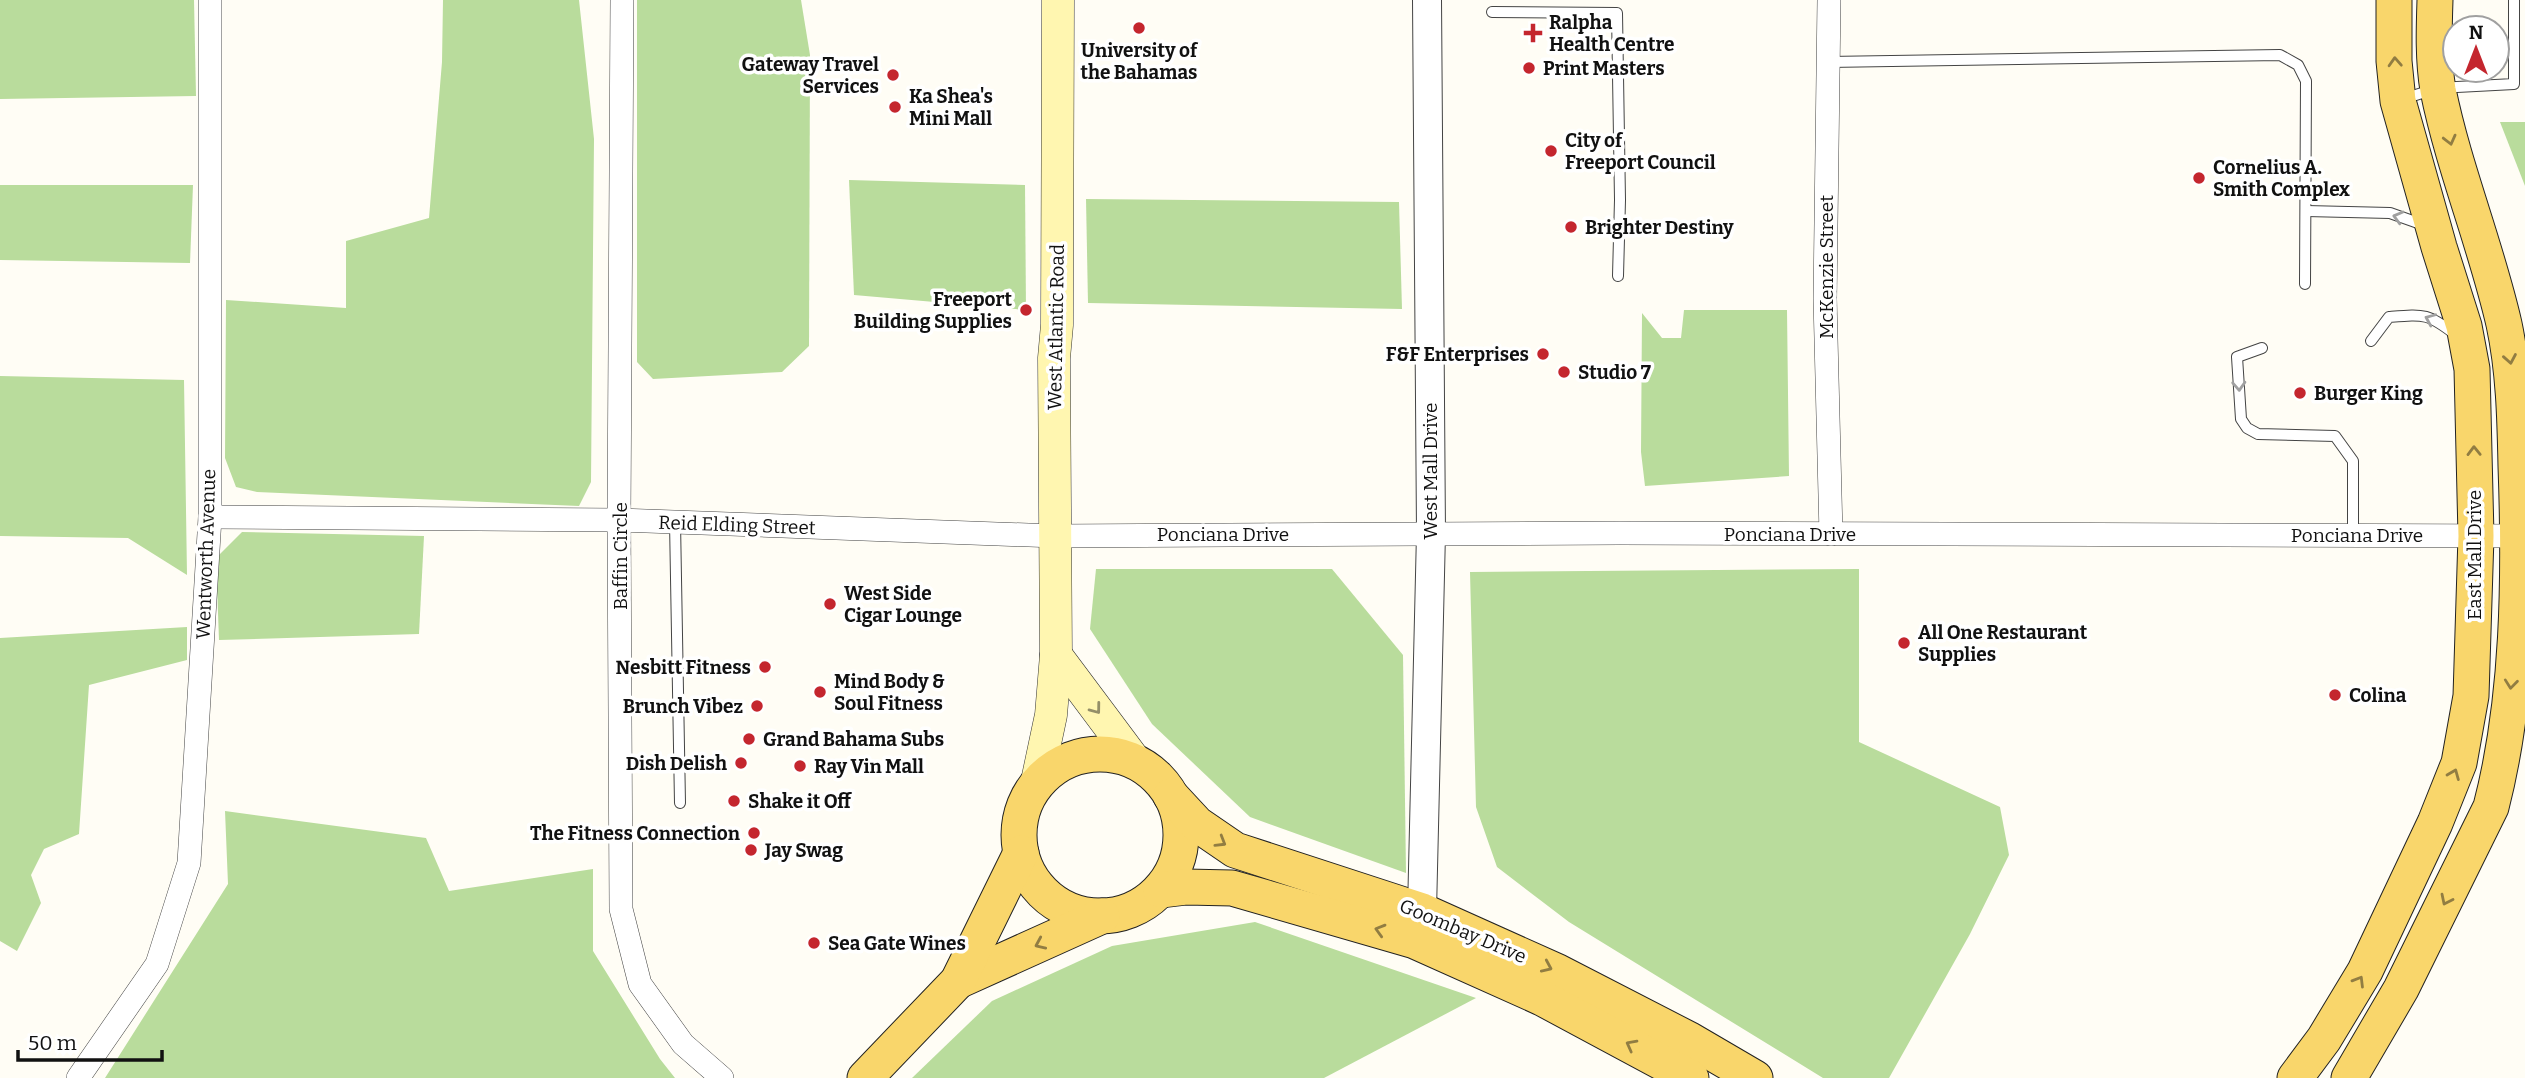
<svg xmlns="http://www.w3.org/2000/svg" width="2525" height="1078" viewBox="0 0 2525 1078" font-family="Bitter,serif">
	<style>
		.forest { fill: #b9dc9c }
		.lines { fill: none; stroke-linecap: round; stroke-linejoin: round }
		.service-casing { stroke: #444; stroke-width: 12 }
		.minor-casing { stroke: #444; stroke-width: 24 }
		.tertiary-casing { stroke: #444; stroke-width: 30 }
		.secondary-casing { stroke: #333; stroke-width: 33 }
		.primary-casing { stroke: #222; stroke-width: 37 }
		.service { stroke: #fff; stroke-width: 10 }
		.minor { stroke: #fff; stroke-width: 23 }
		.tertiary { stroke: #fff; stroke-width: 28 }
		.secondary { stroke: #fff6b0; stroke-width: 32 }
		.primary { stroke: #f9d66b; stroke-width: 35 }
		.oneway { stroke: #917d42 }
		.oneway2 { stroke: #a0a0a0 }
		.oneway3 { stroke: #948f68 }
		.poi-dot { fill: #c4262e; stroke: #fff; stroke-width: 2.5 }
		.labels { text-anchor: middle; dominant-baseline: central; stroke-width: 7; stroke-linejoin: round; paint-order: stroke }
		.poi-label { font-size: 19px; font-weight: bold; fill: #111; stroke: #fff; text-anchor: start }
		.street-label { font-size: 19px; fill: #111; stroke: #fff }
	</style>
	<rect width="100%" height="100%" fill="#fffdf5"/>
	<g class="forest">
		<polygon points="0,0 194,0 196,96 0,99"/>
		<polygon points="443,0 579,0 594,139 591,482 579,506 257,492 236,487 225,458 226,300 346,308 346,241 429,218 442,62"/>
		<polygon points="637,0 801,0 810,55 809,346 782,372 653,379 637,362"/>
		<polygon points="2500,122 2525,122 2525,186"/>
		<polygon points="849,180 1025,185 1026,310 854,295"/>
		<polygon points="0,185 193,185 190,263 0,260"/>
		<polygon points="1086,199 1399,202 1402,309 1088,303"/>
		<polygon points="1684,310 1787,310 1789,476 1645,486 1641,452 1642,313 1662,338 1681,338"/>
		<polygon points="0,376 184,380 187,575 128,538 0,536"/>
		<polygon points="242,532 424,536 419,634 219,640 216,558"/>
		<polygon points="1096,569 1332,569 1403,655 1406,873 1250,817 1152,724 1090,629"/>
		<polygon points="1859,569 1859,742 2000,807 2009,855 1970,934 1889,1078 1823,1078 1569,922 1497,867 1476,807 1470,572"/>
		<polygon points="187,627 187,660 89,685 79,834 44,849 31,875 41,903 17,951 0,941 0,638"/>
		<polygon points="225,811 426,838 449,891 593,869 593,951 660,1059 675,1078 105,1078 228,884"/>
		<polygon points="1255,922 1476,998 1324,1078 912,1078 992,1001 1112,946"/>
	</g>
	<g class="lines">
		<defs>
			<g id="service">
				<polyline points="1492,12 1617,13 1620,200 1618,276"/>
				<polyline points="1828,62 2280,55 2298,65 2306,81 2305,284"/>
				<polyline points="2403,99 2438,88 2514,84 2514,0"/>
				<polyline points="2306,211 2390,213 2421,224 2424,229"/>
				<path d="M2371 341 2389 317C2424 314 2428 313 2456 335"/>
				<polyline points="2262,348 2237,357 2241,419 2247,428 2258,434 2335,436 2353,461 2353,536"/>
				<polyline points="675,522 680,803"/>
			</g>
			<g id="minor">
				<polyline points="622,0 619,520 621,909 640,984 683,1044 722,1078"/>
				<polyline points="1829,0 1825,299 1831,534"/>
				<polyline points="210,517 619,520 1055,536 1620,533 2525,536"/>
				<polyline points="78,1078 157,964 189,863 210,517 210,0"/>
			</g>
			<polyline id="tertiary" points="1417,931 1422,911 1431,533 1427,0"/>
			<g id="secondary">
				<polyline points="1056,655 1136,762"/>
				<polyline points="1036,786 1051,715 1056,655 1054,358 1057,325 1058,0"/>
			</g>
			<g id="primary">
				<circle cx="1100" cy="835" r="81"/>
				<polyline points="1171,796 1197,824 1235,850 1422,911 1558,972 1690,1040 1755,1078"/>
				<polyline points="1161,890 1186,887 1232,888 1415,941 1542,998 1691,1078"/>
				<polyline points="958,981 1102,916"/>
				<polyline points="865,1078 958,981 1021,853"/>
				<polyline points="2295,1078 2324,1039 2365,971 2435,823 2459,763 2471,696 2476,536 2472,369 2464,326 2439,247 2398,101 2394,61 2394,0"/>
				<path d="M2349 1078 2401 989 2491 807C2519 699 2520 577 2516 466 2515 418 2514 371 2504 324 2486 245 2454 169 2438 90 2433 60 2434 30 2435 0"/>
			</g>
		</defs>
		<use href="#service" class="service-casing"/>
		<use href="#minor" class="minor-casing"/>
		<use href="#tertiary" class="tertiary-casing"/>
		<use href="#secondary" class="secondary-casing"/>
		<use href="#primary" class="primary-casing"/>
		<use href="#service" class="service"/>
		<use href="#minor" class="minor"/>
		<use href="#tertiary" class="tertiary"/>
		<use href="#secondary" class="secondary"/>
		<use href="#primary" class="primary"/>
	</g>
	<defs><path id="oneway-chevron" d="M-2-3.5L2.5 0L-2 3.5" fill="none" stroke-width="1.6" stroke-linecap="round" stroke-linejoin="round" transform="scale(1.75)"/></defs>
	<g class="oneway">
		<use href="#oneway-chevron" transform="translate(2395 62) rotate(-93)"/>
		<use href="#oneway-chevron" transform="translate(2450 140) rotate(76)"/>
		<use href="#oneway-chevron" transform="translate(2510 359) rotate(80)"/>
		<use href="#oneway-chevron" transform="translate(2474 451) rotate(-91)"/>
		<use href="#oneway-chevron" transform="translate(2511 684) rotate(96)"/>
		<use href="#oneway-chevron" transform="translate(2454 774) rotate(-68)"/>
		<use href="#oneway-chevron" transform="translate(1221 842) rotate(31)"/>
		<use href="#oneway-chevron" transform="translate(2446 900) rotate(116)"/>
		<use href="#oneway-chevron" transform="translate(1380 930) rotate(-164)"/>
		<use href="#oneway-chevron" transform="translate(1040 944) rotate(156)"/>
		<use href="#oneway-chevron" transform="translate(1547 967) rotate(24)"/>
		<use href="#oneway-chevron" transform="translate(2359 981) rotate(-59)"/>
		<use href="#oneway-chevron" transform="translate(1631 1045) rotate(-152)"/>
	</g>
	<g class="oneway2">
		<use href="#oneway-chevron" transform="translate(2398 217) rotate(-165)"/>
		<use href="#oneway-chevron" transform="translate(2430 319) rotate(-157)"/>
		<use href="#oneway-chevron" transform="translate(2239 386) rotate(87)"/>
	</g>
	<use class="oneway3" href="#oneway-chevron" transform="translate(1096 709) rotate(53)"/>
	<g class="poi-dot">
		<circle cx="1139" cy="28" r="7"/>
		<path d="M1529.5 22.5h7v7h7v7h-7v7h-7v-7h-7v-7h7z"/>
		<circle cx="1529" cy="68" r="7"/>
		<circle cx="893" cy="75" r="7"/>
		<circle cx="895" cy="107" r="7"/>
		<circle cx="1551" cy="151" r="7"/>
		<circle cx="2199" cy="178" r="7"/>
		<circle cx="1571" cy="227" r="7"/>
		<circle cx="1026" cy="310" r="7"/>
		<circle cx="1543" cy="354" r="7"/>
		<circle cx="1564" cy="372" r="7"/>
		<circle cx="2300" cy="393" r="7"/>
		<circle cx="830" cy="604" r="7"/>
		<circle cx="1904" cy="643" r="7"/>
		<circle cx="765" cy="667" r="7"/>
		<circle cx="820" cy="692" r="7"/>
		<circle cx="2335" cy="695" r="7"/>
		<circle cx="757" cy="706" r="7"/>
		<circle cx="749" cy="739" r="7"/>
		<circle cx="741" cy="763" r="7"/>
		<circle cx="800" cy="766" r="7"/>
		<circle cx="734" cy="801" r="7"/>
		<circle cx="754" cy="833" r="7"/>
		<circle cx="751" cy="850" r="7"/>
		<circle cx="814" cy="943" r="7"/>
	</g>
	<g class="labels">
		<g class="poi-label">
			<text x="1549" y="22">Ralpha<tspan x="1549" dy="22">Health Centre</tspan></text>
			<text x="1139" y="50" text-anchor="middle">University of<tspan x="1139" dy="22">the Bahamas</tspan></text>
			<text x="879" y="64" text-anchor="end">Gateway Travel<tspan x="879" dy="22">Services</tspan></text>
			<text x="1543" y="68">Print Masters</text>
			<text x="909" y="96">Ka Shea's<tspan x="909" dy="22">Mini Mall</tspan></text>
			<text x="1565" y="140">City of<tspan x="1565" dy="22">Freeport Council</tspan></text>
			<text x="2213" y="167">Cornelius A.<tspan x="2213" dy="22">Smith Complex</tspan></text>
			<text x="1585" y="227">Brighter Destiny</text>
			<text x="1012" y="299" text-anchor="end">Freeport<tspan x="1012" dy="22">Building Supplies</tspan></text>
			<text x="1529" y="354" text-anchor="end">F&amp;F Enterprises</text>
			<text x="1578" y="372">Studio 7</text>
			<text x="2314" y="393">Burger King</text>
			<text x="844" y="593">West Side<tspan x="844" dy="22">Cigar Lounge</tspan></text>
			<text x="1918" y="632">All One Restaurant<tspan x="1918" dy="22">Supplies</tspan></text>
			<text x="751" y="667" text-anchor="end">Nesbitt Fitness</text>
			<text x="834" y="681">Mind Body &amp;<tspan x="834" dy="22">Soul Fitness</tspan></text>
			<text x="2349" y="695">Colina</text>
			<text x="743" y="706" text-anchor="end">Brunch Vibez</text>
			<text x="763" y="739">Grand Bahama Subs</text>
			<text x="727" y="763" text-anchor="end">Dish Delish</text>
			<text x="814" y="766">Ray Vin Mall</text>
			<text x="748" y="801">Shake it Off</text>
			<text x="740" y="833" text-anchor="end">The Fitness Connection</text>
			<text x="765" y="850">Jay Swag</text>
			<text x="828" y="943">Sea Gate Wines</text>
		</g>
		<g class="street-label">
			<text transform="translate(1826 267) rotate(-90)">McKenzie Street</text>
			<text transform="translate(1056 327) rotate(-89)">West Atlantic Road</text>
			<text transform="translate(1430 471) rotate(-90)">West Mall Drive</text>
			<text transform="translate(737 525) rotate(2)">Reid Elding Street</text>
			<text x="1223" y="534">Ponciana Drive</text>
			<text x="1790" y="534">Ponciana Drive</text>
			<text x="2357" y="535">Ponciana Drive</text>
			<text transform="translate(206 554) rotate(-88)">Wentworth Avenue</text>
			<text transform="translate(2474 555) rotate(-90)">East Mall Drive</text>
			<text transform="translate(620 556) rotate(-90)">Baffin Circle</text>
			<text transform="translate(1463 931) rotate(23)">Goombay Drive</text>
		</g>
	</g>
	<g transform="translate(2476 49)"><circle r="33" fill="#ffffff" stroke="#a0a0a0" stroke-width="2"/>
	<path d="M0-5L12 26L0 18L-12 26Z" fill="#c4262e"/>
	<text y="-10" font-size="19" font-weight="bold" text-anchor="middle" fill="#111111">N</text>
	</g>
	<path d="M18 1050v10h144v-10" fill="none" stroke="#111111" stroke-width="3.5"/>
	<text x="28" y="1050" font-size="21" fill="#111111" stroke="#ffffff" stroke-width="5" paint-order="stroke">50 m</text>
</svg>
